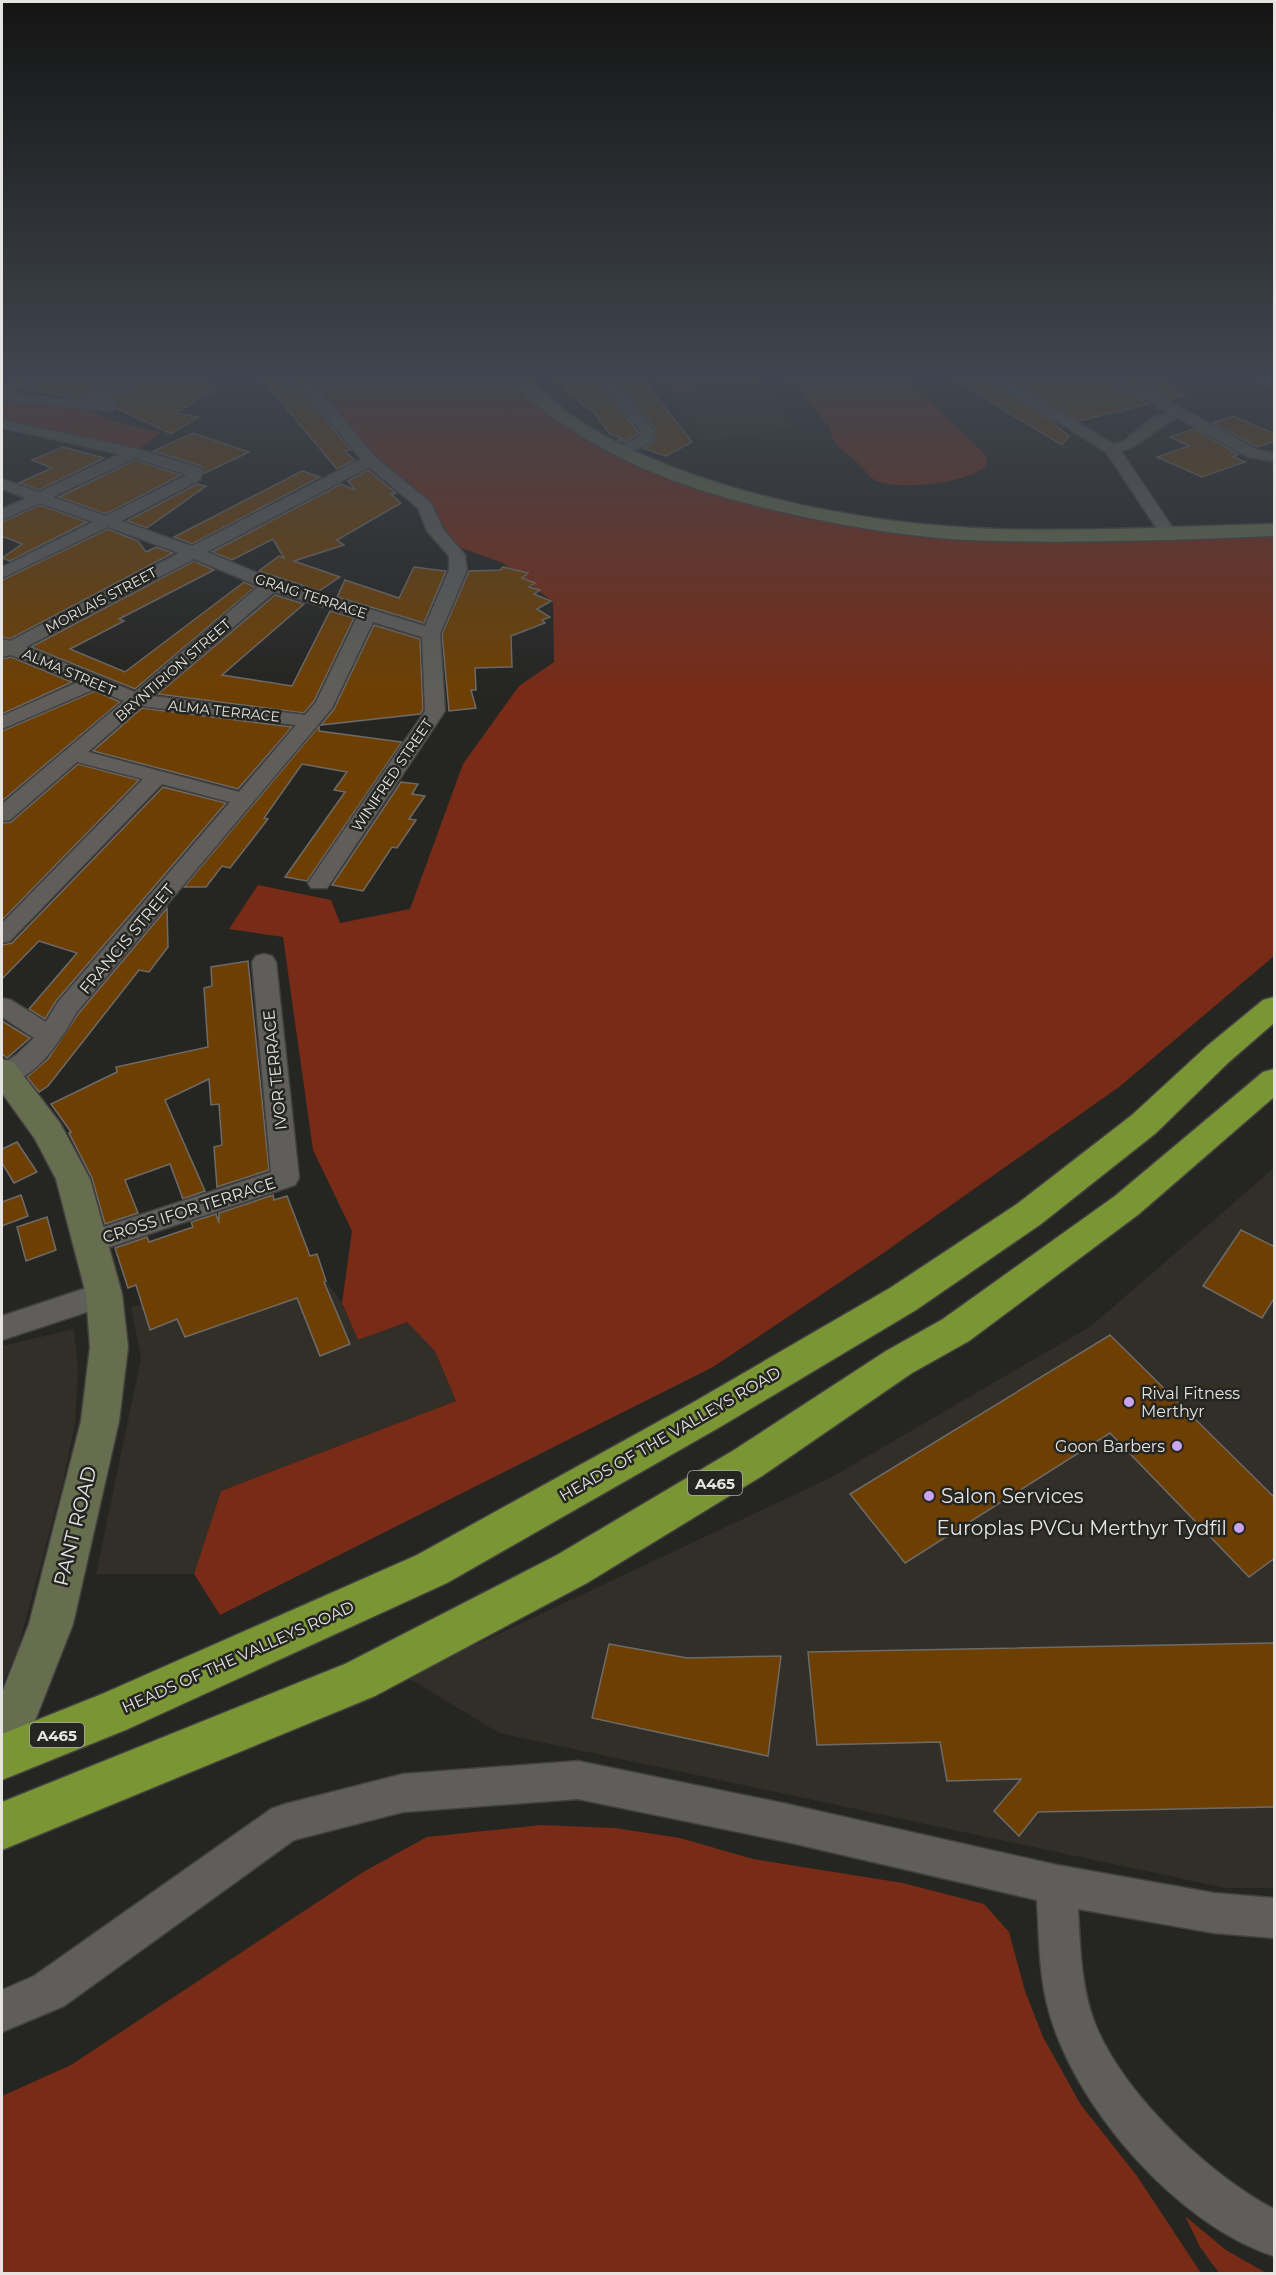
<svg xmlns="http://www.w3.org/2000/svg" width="1276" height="2275" viewBox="0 0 1276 2275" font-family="Montserrat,sans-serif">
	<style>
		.built { fill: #312f27 }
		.green { fill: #782b17 }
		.building { fill: #6e3f03; stroke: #6d6b69; stroke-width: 1.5 }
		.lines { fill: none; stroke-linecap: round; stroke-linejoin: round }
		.street-casing { stroke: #424140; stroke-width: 3 }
		.secondary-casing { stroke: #424140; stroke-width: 3 }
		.highway-casing { stroke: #424140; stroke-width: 3 }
		.street { fill: #5f5e5b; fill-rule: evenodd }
		.secondary { fill: #676e4f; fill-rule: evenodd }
		.highway { fill: #7a9534; fill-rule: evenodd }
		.poi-dot { fill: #c9a5ee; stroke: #252522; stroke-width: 2 }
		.labels { text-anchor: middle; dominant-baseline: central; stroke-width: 5; stroke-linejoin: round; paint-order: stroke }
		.far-street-label { font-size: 14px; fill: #e5e4e3; stroke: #252522 }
		.shield { fill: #252522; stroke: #ababa9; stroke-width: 1.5 }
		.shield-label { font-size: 15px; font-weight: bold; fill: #e5e4e3 }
		.street-label { font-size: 16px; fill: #e5e4e3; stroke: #252522 }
		.poi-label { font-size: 16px; fill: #e5e4e3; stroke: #252522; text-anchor: start }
		.near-poi-label { font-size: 20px; fill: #e5e4e3; stroke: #252522; text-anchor: start }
		.near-street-label { font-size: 20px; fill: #e5e4e3; stroke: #252522 }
	</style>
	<rect width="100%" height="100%" fill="#252522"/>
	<g class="built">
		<polygon points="649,375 758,375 797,428 707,441"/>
		<polygon points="1274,1168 1274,1888 1226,1888 499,1733 407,1677 832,1477 1091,1326"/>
		<polygon points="317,1254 326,1281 342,1303 358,1340 407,1321 435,1351 456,1401 221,1491 194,1574 96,1574 141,1358 131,1307 205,1291"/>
		<polygon points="74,1329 78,1369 75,1424 62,1486 18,1648 2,1686 2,1346"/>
	</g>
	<g class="green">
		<polygon points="294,375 509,375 535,403 619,457 736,499 815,519 1134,538 1274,536 1274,956 1119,1087 879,1256 713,1367 220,1615 194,1574 221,1491 456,1401 435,1351 407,1322 358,1340 342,1303 352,1231 313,1150 283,937 229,929 258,885 331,900 340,923 410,909 463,764 519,686 554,662 553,602 503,563 456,546 428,500 375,455 310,384"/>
		<polygon points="657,375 697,375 707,388 671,392"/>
		<path d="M788 375H904L986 456 987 465C969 483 903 490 880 482 871 480 868 474 863 468 850 454 831 446 829 426L788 380Z"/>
		<polygon points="2,399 84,406 101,416 121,423 161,433 137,450 2,421"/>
		<polygon points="541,1825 615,1828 680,1838 753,1859 903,1883 984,1904 1009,1932 1025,1991 1043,2037 1081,2105 1137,2176 1201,2273 2,2273 2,2096 71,2065 363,1872 427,1837"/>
		<polygon points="1185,2216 1226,2250 1266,2273 1219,2273 1200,2247"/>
	</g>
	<g class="building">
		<polygon points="43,375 122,375 80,398 22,389"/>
		<polygon points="148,375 180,375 216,389 176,413 199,417 171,434 118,409 115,402 105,400"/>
		<polygon points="555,375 640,375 692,442 666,456 643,448 654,442 657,431 616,379 609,377 601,381 600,384 639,433 625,442 618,440 622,438 610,434 592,410 583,406 576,398 572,398"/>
		<polygon points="946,375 980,375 1049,419 1069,436 1062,445"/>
		<polygon points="1004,375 1098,375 1099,383 1110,381 1149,404 1079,421"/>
		<polygon points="1146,375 1151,378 1186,395 1170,399 1130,376"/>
		<polygon points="261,378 303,393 351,450 344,451 355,460 337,469"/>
		<polygon points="1233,416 1275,434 1275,441 1257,447 1213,423"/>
		<polygon points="1194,429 1238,454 1233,457 1245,462 1202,477 1157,457 1189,446 1170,437"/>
		<polygon points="193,433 249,452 205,473 201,466 153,451"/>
		<polygon points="63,447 104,458 39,490 19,483 52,468 32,460"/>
		<polygon points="135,460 181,475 106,514 59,497"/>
		<polygon points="368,470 396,493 391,494 401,503 337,540 344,545 294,561 340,577 319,591 259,571 279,556 284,558 273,539 232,560 212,552 341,484 355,490 348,481"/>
		<polygon points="302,471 320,477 192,544 174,537"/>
		<polygon points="197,484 206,486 147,528 127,521"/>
		<polygon points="40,505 87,522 10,561 2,558 22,544 2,536 2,522"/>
		<polygon points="108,529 138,541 146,552 156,547 173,553 10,639 2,637 2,580"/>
		<polygon points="194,561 214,570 119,619 124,621 70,649 125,672 244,582 255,587 135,689 31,647"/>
		<polygon points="414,567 446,571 424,623 337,597 345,580 399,598"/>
		<polygon points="503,567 528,573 522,578 535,583 529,587 540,590 534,594 551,601 537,609 550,617 542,620 545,623 511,636 512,667 475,668 476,690 471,690 476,708 449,711 442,634 469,571 500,570"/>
		<polygon points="275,595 304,604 222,675 292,686 330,611 354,618 314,701 304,713 158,694"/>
		<polygon points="374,625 420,639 423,710 420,714 321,725 334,709"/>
		<polygon points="11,657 72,682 2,714 2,659"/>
		<polygon points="95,691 120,702 2,801 2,731"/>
		<polygon points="142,708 292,727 238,789 93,751"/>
		<polygon points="319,726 319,731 402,742 307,881 285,877 345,792 334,790 347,772 302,764 264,818 268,819 230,868 222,866 206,887 184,887"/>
		<polygon points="78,764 139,780 2,920 2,823 11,822"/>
		<polygon points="401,782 418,784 412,794 425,796 409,819 416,820 397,848 392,847 363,891 332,885"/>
		<polygon points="163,787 226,803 56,1001 45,1019 29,1009 77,953 39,941 2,979 2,945 12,943"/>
		<polygon points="167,908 168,947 149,972 139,970 48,1086 39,1092 27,1077 48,1059 78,1014"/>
		<polygon points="248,961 269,1170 217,1187 214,1147 222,1145 219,1104 211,1105 209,1079 165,1100 205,1191 183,1199 170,1164 125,1180 138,1213 105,1224 92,1178 69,1133 71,1132 51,1104 117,1072 116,1067 208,1047 204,988 212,986 211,967"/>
		<polygon points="2,1021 30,1038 7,1058 2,1054"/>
		<polygon points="17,1142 37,1172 14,1183 2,1163 2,1149"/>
		<polygon points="21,1195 28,1216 2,1226 2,1202"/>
		<polygon points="273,1195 274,1200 287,1196 310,1256 317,1254 326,1281 324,1282 350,1344 320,1356 297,1298 185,1337 177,1319 150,1330 136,1285 128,1288 115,1248 147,1237 149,1242 193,1227 191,1222 216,1214 219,1223 219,1213"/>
		<polygon points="47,1217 56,1250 26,1261 17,1227"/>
		<polygon points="1241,1230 1275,1247 1275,1297 1262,1318 1203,1286"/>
		<polygon points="1110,1335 1275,1498 1275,1558 1249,1577 1110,1433 905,1563 850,1494"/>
		<polygon points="1275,1643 1275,1807 1038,1812 1019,1836 994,1811 1021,1779 947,1781 940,1742 817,1745 808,1652"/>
		<polygon points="609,1644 687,1658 781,1656 768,1756 592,1718"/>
	</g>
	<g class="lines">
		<defs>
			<g id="street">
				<polygon points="23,375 41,375 11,393 80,400 128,375 146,375 98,401 115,404 117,407 110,411 2,400 2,387"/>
				<path d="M271 375H292L314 384 375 457 431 503 443 529 465 555 467 570 440 634 445 711 327 888H311L308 883 425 711 422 637 373 622 332 708 76 1013C64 1035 33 1086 2 1081V1064L16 1055 34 1038 2 1017V998L11 1000 46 1022 58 1002 230 802 162 784 10 941 2 943V923L143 779 77 762 10 820 2 821V804L124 701 95 689 2 729V716L78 682 11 655 2 657V639L10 641 179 553 108 527 2 578V567L93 522 40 503 2 520V509L26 498 2 489V479L39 492 119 454 2 428V420L134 448 200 468 203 471 200 480 121 521 192 546 361 459 304 390ZM135 458 187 475 106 516 53 497ZM369 467 418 508 427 531 449 556V570L425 626 277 581 207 552ZM194 559 259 586 135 692 26 647ZM274 592 357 617 316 702 305 715 153 696ZM141 706 296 725 239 792 88 752Z"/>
				<path d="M982 375H999L1114 444 1124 441 1150 419 1167 412 1105 375H1123L1257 450 1274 453V461L1248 457 1178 418C1156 427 1143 445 1121 451L1177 534 1169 539 1163 538 1106 452Z"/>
				<polygon points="1250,375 1274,378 1274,387 1252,378"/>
				<polygon points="609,379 614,380 655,432 652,441 622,457 614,452 617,449 640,436 641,432 602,383"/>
				<polygon points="264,954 272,956 276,962 299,1178 295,1185 92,1253 82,1250 78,1242 82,1234 271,1172 252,962 256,956"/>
				<polygon points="104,1282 114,1285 119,1294 114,1303 2,1340 2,1316"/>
				<path d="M578 1761 787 1804 1057 1865 1214 1893 1274 1898V1938L1214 1933 1078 1909C1080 1946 1081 1986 1094 2021 1121 2092 1208 2174 1274 2209V2256C1177 2225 1071 2104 1047 2004 1039 1971 1039 1935 1037 1900L787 1842 578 1799 403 1812 294 1840 64 2006 2 2032V1990L34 1976 271 1809 285 1804 403 1774Z"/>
			</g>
			<g id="secondary">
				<path d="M508 375H526C540 387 553 401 567 412 611 444 663 465 715 482 805 510 902 526 996 529 1089 532 1182 526 1274 524V536C1183 540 1090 543 998 541 920 540 841 526 765 508 703 493 640 472 585 438 558 421 527 401 508 375Z"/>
				<polygon points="2,1059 13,1062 60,1123 90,1179 122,1294 128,1347 119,1421 73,1624 18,1764 2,1771 2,1693 29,1624 81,1421 90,1347 86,1294 56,1179 35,1139 2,1093"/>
			</g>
			<g id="highway">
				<polygon points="1274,997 1274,1023 1229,1062 1156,1133 1041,1224 916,1310 720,1427 447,1583 128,1729 2,1780 2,1734 102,1694 417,1555 692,1403 890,1288 1017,1204 1132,1115 1207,1046 1263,1000"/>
				<polygon points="1274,1069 1274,1097 1139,1214 969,1341 912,1373 762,1476 587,1583 375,1696 2,1850 2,1802 345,1664 557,1555 734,1450 886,1351 943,1319 1115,1196 1263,1072"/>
			</g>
		</defs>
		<use href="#street" class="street-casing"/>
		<use href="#secondary" class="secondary-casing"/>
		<use href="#highway" class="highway-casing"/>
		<use href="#street" class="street"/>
		<use href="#secondary" class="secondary"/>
		<use href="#highway" class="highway"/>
	</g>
	<linearGradient id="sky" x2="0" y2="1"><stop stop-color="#141413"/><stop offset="0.54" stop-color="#40464f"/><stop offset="1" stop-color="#40464f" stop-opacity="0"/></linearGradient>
	<rect width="1276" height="694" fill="url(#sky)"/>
	<g class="poi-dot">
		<circle cx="1129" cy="1402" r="6"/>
		<circle cx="1177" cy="1446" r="6"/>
		<circle cx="929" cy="1496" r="6"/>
		<circle cx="1239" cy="1528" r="6"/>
	</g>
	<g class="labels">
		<g class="far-street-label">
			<text transform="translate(311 596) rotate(18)">GRAIG TERRACE</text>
			<text transform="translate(101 600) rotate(-28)">MORLAIS STREET</text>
			<text transform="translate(173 670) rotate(-41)">BRYNTIRION STREET</text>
			<text transform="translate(69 672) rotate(23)">ALMA STREET</text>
			<text transform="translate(224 711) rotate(6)">ALMA TERRACE</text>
			<text transform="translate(392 775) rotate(-56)">WINIFRED STREET</text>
		</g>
		<g class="shield">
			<rect x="688" y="1471" width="54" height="24" rx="4.5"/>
			<rect x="30" y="1723" width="54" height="24" rx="4.5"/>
		</g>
		<g class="shield-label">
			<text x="715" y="1483">A465</text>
			<text x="57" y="1735">A465</text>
		</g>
		<g class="street-label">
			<text transform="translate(127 939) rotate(-50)">FRANCIS STREET</text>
			<text transform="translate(275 1070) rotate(-96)">IVOR TERRACE</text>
			<text transform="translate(189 1210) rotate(-18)">CROSS IFOR TERRACE</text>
			<text transform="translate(670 1434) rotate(-30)">HEADS OF THE VALLEYS ROAD</text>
			<text transform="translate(238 1657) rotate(-24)">HEADS OF THE VALLEYS ROAD</text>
		</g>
		<g class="poi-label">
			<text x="1141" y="1393">Rival Fitness<tspan x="1141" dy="18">Merthyr</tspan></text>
			<text x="1165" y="1446" text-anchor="end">Goon Barbers</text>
		</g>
		<g class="near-poi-label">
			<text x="941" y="1496">Salon Services</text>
			<text x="1227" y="1528" text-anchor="end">Europlas PVCu Merthyr Tydfil</text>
		</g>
		<g class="near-street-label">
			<text transform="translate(75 1526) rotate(-76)">PANT ROAD</text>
		</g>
	</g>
	<rect width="1276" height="2275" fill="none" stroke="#e5e4e3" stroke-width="6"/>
</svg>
